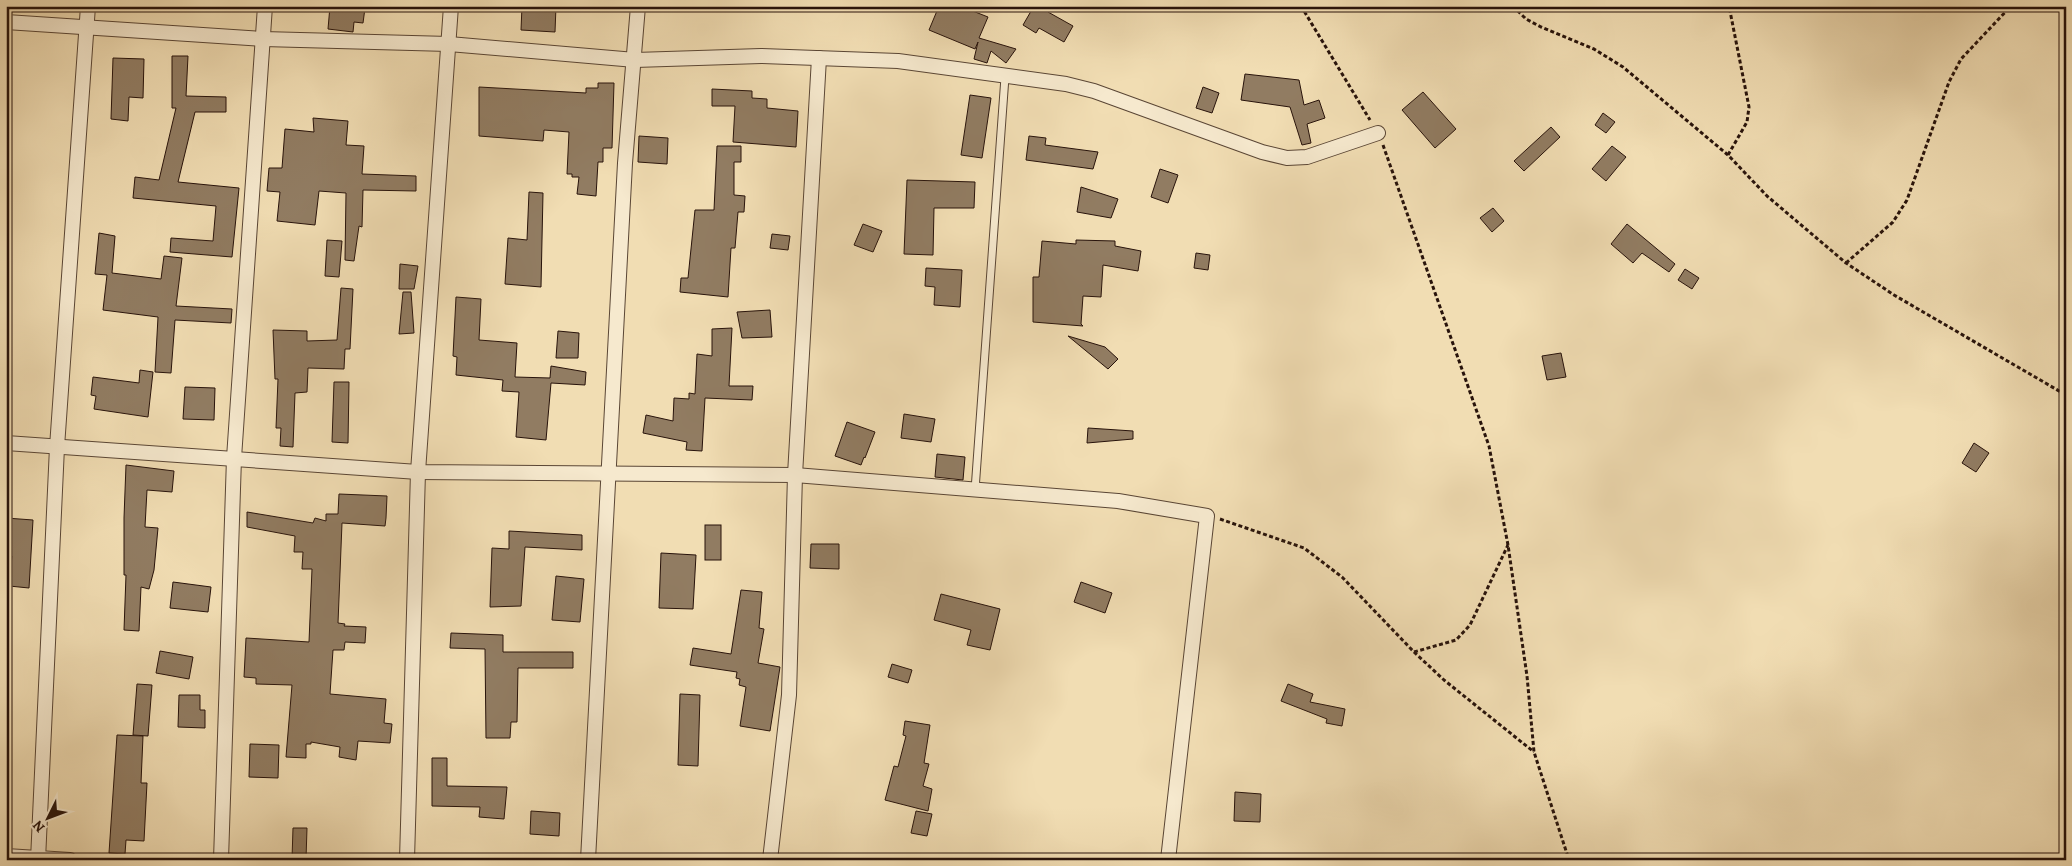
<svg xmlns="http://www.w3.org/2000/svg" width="2072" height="866" viewBox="0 0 2072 866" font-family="Alegreya,serif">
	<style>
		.building { fill: #917c62; stroke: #28130b }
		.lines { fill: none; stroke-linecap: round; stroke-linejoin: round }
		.lane-casing { stroke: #5a4635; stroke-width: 9 }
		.street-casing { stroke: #5a4635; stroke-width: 16 }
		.path { stroke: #28130b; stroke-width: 3; stroke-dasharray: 4 2.5; stroke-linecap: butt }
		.lane { stroke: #f6e9ce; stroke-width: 7 }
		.street { stroke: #f6e9ce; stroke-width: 14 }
	</style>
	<rect width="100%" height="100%" fill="#f1ddb3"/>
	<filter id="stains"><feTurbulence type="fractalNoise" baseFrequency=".004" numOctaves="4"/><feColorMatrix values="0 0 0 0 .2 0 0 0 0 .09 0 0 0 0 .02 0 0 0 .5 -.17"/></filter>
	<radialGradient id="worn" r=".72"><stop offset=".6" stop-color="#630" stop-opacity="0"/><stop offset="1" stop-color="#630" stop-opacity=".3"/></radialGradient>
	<g class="building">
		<polygon points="330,6 365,8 363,23 354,22 353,32 328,29"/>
		<polygon points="522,6 556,6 555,32 521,30"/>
		<polygon points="939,6 960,6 988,17 979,38 1016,49 1006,63 991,51 987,63 974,59 978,42 975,49 929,30"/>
		<polygon points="1034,6 1051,6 1048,12 1073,26 1064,42 1039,28 1036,33 1023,25"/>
		<polygon points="172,56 188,56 186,96 226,97 226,112 195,112 178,182 239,188 232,257 170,252 171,238 213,241 216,206 133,198 135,177 159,180 176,108 172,108"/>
		<polygon points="113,58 144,59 143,98 129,97 128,121 111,119"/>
		<polygon points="1245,74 1299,80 1304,105 1319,100 1325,118 1307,124 1311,143 1302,145 1290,107 1241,100"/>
		<polygon points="598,83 614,83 612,148 603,148 603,162 598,162 596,196 577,194 579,177 572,177 572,174 567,174 569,132 544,130 543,141 479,136 479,87 586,93 586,88 598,88"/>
		<polygon points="1203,87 1219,93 1212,113 1196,108"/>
		<polygon points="712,89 752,91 752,98 767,99 767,108 798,111 796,147 733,142 735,106 712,106"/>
		<polygon points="1423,92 1456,129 1435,148 1402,110"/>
		<polygon points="970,95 991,98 982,158 961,155"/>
		<polygon points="1603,113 1615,122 1606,133 1595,125"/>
		<polygon points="313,118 348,121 346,145 364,146 362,174 416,176 416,191 363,190 362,227 359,226 354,261 345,260 346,193 319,191 315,225 277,221 280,192 267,191 269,168 282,168 285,129 314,132"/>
		<polygon points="1551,127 1560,137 1524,171 1514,161"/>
		<polygon points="639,136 668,138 667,164 638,162"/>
		<polygon points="1029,136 1046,138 1045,145 1098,152 1093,169 1026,160"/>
		<polygon points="717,146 741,146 741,162 734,162 734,195 745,196 744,212 738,212 735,248 731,248 728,297 680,292 681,278 688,278 695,210 714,210"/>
		<polygon points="1612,146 1626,157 1606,181 1592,169"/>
		<polygon points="1160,169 1178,175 1168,203 1151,197"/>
		<polygon points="907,180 975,182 974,208 934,208 933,255 904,254"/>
		<polygon points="1081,187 1118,199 1111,218 1077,212"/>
		<polygon points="529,192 543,193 541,287 505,284 508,238 527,240"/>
		<polygon points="1493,208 1504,221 1492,232 1480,218"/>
		<polygon points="863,224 882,231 873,252 854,245"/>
		<polygon points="1627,224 1675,264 1669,272 1642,253 1633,263 1611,244"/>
		<polygon points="99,233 115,236 112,273 161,279 164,256 182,258 176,306 232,309 231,323 175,320 171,373 155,372 158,317 103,310 107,275 95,274"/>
		<polygon points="772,234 790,236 788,250 770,248"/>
		<polygon points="327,240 342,241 339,277 325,276"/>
		<polygon points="1076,240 1115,241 1115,246 1141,251 1138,271 1103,265 1101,297 1083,296 1081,324 1083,326 1033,322 1033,277 1039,277 1042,241 1076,244"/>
		<polygon points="1196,253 1210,255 1208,270 1194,268"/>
		<polygon points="400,264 418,266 414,289 399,289"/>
		<polygon points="926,268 962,270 960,307 934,305 935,287 925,286"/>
		<polygon points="1685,269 1699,278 1692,289 1678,280"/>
		<polygon points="341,288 353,289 350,349 345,349 344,369 308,368 307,392 295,393 293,447 280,446 281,428 276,428 278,379 275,379 273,330 307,331 307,341 337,340"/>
		<polygon points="403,292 411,292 414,333 399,334"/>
		<polygon points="456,297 481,299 479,340 517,343 515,377 550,378 551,366 586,372 585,385 551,383 546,440 516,437 519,392 502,391 503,380 456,375 457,357 453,356"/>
		<polygon points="770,310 772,337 742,338 737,312"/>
		<polygon points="732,328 729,386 753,386 752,400 705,398 702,451 686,450 687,442 643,433 646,415 673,421 674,398 689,399 689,393 695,394 697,354 712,356 712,329"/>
		<polygon points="558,331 579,333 578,358 556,358"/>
		<polygon points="1068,336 1105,347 1118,359 1108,369"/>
		<polygon points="1561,353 1566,377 1547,380 1542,356"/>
		<polygon points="140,370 153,372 148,417 94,409 96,396 91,395 93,377 139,383"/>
		<polygon points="334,382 349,382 348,443 332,442"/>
		<polygon points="185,387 215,388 214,420 183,419"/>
		<polygon points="904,414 935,419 931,442 901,438"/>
		<polygon points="847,422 875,432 865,458 864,457 861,465 835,456"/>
		<polygon points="1088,428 1133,431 1133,439 1087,443"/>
		<polygon points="1974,443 1989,453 1976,472 1962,463"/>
		<polygon points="937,454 965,457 963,480 935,477"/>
		<polygon points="126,465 174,471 172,492 147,490 145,527 158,528 154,570 149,589 141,587 139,631 124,630 126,575 124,575 124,518"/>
		<polygon points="339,494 387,496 386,518 385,526 342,523 338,623 345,624 344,626 366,627 365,643 345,642 344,650 333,650 330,694 386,699 384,723 392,724 390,743 358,741 356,760 339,757 340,747 311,742 311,744 306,744 306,758 286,757 292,685 256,684 256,678 244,677 246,638 309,642 312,569 302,569 303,552 294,552 295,536 247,527 247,512 313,523 315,518 326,521 326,514 338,514"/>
		<polygon points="6,518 33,520 29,588 9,586 12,556 6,556"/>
		<rect x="705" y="525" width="16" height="35"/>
		<polygon points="509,531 582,535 582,550 525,547 521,606 490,607 492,548 509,549"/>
		<polygon points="811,544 839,544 839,569 810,568"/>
		<polygon points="661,553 696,555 693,609 659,608"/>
		<polygon points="556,576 584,579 580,622 552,620"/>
		<polygon points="173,582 211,587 208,612 170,608"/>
		<polygon points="1081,582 1112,593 1105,613 1074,602"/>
		<polygon points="741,590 762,592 759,628 764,629 758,663 780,667 770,731 740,726 746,687 739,685 740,679 736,678 737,672 690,665 693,648 731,654"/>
		<polygon points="941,594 1000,609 990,650 967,645 971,630 934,620"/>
		<polygon points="451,633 503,635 503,652 573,652 573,668 518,668 517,722 511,722 510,738 486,738 485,649 450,648"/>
		<polygon points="160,651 193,657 189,679 156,673"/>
		<polygon points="892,664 912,670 908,683 888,677"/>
		<polygon points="137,684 152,685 148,736 133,735"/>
		<polygon points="1288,684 1313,694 1310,702 1345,709 1342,726 1326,723 1327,719 1281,701"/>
		<polygon points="680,694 700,695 698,766 678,765"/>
		<polygon points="179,695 200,695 200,710 205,710 205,728 178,727"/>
		<polygon points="905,721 930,725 924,763 929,764 923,786 932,789 928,811 885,800 894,766 898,767 906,736 903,735"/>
		<polygon points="117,735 143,736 141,783 147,783 144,841 126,840 125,854 109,853"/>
		<polygon points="250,744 279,745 278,778 249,777"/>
		<polygon points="432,758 447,758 447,786 507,787 504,819 479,817 480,807 432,806"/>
		<polygon points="1235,792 1261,794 1260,822 1234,821"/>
		<polygon points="531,811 560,813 559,836 530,834"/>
		<polygon points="916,811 932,814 927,836 911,833"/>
		<polygon points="293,828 307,828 306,859 292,859"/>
	</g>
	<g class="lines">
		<defs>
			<polyline id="lane" points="975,490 1005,77"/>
			<g id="street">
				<polyline points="6,22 263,39 449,44 635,60 761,56 898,61 1066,84 1094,91 1262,152 1287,158 1307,157 1378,133"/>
				<polyline points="6,443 418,472 795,475 1118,501 1207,516 1168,860"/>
				<polyline points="6,856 70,860"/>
				<polyline points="38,860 57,447 88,6"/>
				<polyline points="221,860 234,458 265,6"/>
				<polyline points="407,860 418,472 451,6"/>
				<polyline points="588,860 625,163 638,6"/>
				<polyline points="770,860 789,695 795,475 819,58"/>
			</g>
		</defs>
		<use href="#lane" class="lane-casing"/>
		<use href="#street" class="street-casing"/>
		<g class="path">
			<polyline points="1301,6 1370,120"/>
			<polyline points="1513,6 1526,19 1541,27 1594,49 1623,67 1728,155 1767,196 1846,263 1894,295 2066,395"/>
			<polyline points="1383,145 1489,446 1508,545 1527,676 1534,752 1569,860"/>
			<polyline points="1728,155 1747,122 1749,107 1729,6"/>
			<polyline points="1846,263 1893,222 1907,200 1949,82 1961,59 2011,6"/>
			<polyline points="1220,519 1304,548 1342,577 1414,652 1444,680 1534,752"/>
			<polyline points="1414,652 1456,640 1470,625 1508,545"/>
		</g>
		<use href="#lane" class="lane"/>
		<use href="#street" class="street"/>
	</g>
	<rect width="2072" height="866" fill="none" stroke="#f1ddb3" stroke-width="25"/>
	<rect x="8" y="8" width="2057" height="851" fill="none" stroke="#28130b" stroke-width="2.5"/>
	<rect x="12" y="12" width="2047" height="841" fill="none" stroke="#28130b"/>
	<g transform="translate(48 818) rotate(228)" stroke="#f6e9ce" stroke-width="4" paint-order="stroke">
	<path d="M0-4L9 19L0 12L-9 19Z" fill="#28130b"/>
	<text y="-8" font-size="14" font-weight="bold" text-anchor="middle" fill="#28130b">N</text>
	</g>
	<rect width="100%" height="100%" filter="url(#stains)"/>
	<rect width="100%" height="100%" fill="url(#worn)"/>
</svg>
